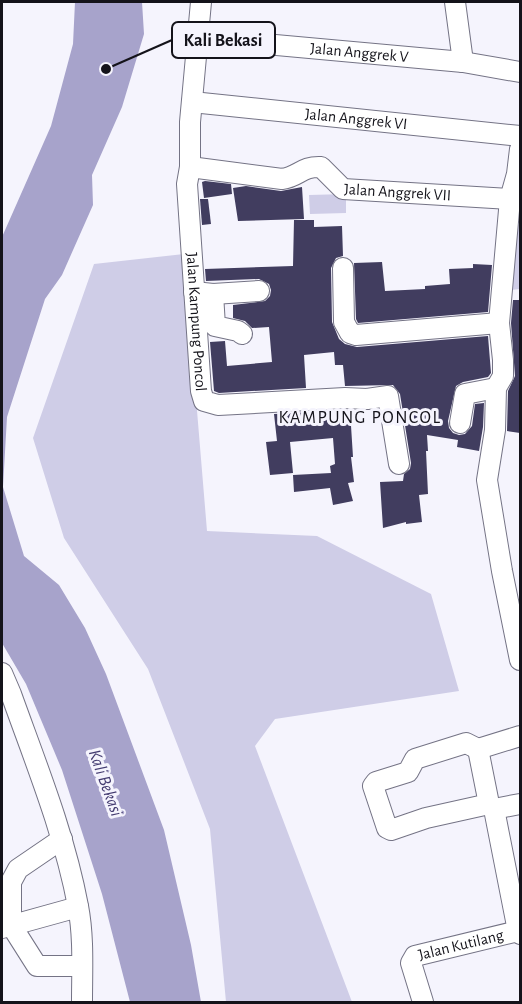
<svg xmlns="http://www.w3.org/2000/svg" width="522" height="1004" viewBox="0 0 522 1004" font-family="'Alegreya Sans',sans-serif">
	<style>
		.green { fill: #cfcde7 }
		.water { fill: #a7a3cb }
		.building { fill: #413d5f }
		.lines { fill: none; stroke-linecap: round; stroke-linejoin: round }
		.minor-casing { stroke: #747385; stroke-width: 22 }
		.minor { stroke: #fff; stroke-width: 20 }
		.labels { text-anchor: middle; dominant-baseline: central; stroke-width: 6; stroke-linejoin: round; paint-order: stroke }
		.street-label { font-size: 16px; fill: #14131a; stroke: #f5f4fd }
		.neighbourhood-label { font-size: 18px; letter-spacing: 1.5px; fill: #14131a; stroke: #f5f4fd }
		.water-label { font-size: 18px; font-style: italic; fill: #443c71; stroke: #f5f4fd }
		.leader { fill: none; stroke: #14131a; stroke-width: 2 }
		.callout-dot { fill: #14131a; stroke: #f5f4fd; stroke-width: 2 }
		.callout { fill: #f5f4fd; stroke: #14131a; stroke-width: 2 }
		.callout-label { font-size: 18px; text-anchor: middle; font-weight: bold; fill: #14131a }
	</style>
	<rect width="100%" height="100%" fill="#f5f4fd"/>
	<g class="green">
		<polygon points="346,194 346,213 310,214 309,195"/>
		<polygon points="520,224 520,289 511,290 518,225"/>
		<polygon points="184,254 207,531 317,536 431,594 459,691 275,719 255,746 352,1002 226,1002 210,829 148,669 64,538 33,438 94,264"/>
	</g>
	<polygon class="water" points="75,2 142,2 144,34 122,107 92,175 93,205 62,275 45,299 7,417 3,487 24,556 59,585 85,628 106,674 164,830 191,945 201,1002 130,1002 102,894 62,770 26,684 2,643 2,237 51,126 73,44"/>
	<g class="building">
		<polygon points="205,181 231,184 232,194 204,198 202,182"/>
		<polygon points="246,186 281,191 302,187 304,219 238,221 233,188"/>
		<polygon points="200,199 208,199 211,224 202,225"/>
		<polygon points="294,220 314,220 314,227 342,226 343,256 336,258 331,268 332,322 339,339 345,344 357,347 488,336 491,373 488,377 463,382 456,386 448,421 449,428 453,433 459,435 465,434 472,426 475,404 484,403 483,427 479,451 457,447 458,440 427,435 428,451 426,451 428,494 419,495 422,522 406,524 406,522 383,528 380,482 403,481 404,474 410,469 411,463 400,394 393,385 345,386 343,365 335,365 334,352 304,355 306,388 219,393 214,391 210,342 225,341 227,366 272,362 269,327 252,328 245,321 233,318 233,305 265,301 270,296 271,290 269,284 259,279 206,281 205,269 293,266"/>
		<polygon points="382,262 385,291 425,289 425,286 450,284 449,269 473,268 473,264 492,265 488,312 358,323 356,319 354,263"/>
		<polygon points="513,300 520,300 520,433 507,431 508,391 515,376 511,323"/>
		<polygon points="350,410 353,457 351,457 354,482 348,483 353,501 333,505 330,488 294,492 293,475 331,473 330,466 335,464 333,438 290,442 293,473 270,475 266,442 277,441 274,414"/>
	</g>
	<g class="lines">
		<defs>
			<g id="minor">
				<path id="s1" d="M201 2 190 122V167L187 184 201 391 204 401 218 405 345 398 367 399 388 396 399 464"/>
				<polyline points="455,2 463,62"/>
				<path id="s2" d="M198 38 463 62 520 72"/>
				<path id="s3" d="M192 102 520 136"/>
				<polyline points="520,149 517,174 510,199 499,323 503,360 503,376 496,388 495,430 487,480 502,571 520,660"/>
				<path id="s4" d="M190 167 282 179C299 177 301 166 321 167L343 189 510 199"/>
				<polyline points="343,268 344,322 350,333 356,335 499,323"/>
				<polyline points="194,292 213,294 259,291"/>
				<polyline points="213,294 215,326 238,331 242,334"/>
				<polyline points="460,423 465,394 496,388"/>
				<path d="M2 673 11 694C36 764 64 832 78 906 84 937 82 970 82 1002"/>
				<polyline points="478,749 466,743 415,759 408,772 376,782 373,786 387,828 391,830 426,818 489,804"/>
				<polyline points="478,749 489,804 494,809 518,931"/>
				<polyline points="478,749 520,736"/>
				<polyline points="494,809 520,804"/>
				<polyline points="62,839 18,869 11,882 11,925 37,966 82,966"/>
				<polyline points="2,928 78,907"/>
				<path id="s5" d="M423 1002 411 963 415 956 518 931 520 934"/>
			</g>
		</defs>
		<use href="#minor" class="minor-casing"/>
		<use href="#minor" class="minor"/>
	</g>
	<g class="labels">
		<g class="street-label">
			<text stroke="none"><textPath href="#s2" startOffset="162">Jalan Anggrek V</textPath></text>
			<text stroke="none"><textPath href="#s3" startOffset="165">Jalan Anggrek VI</textPath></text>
			<text stroke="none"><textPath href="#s4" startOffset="220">Jalan Anggrek VII</textPath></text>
			<text stroke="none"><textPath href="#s1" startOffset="321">Jalan Kampung Poncol</textPath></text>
			<text stroke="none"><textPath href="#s5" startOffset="96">Jalan Kutilang</textPath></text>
		</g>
		<g class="neighbourhood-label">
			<text x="360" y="418">KAMPUNG PONCOL</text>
		</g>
		<g class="water-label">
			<text transform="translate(105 783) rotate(70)">Kali Bekasi</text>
		</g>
	</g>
	<path class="leader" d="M106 69L172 40"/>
	<circle class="callout-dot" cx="106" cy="69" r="6"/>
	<rect class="callout" x="172" y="22" width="103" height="36" rx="6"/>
	<g class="callout-label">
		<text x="223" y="46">Kali Bekasi</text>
	</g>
	<rect width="522" height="1004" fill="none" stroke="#14131a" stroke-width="6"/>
</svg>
